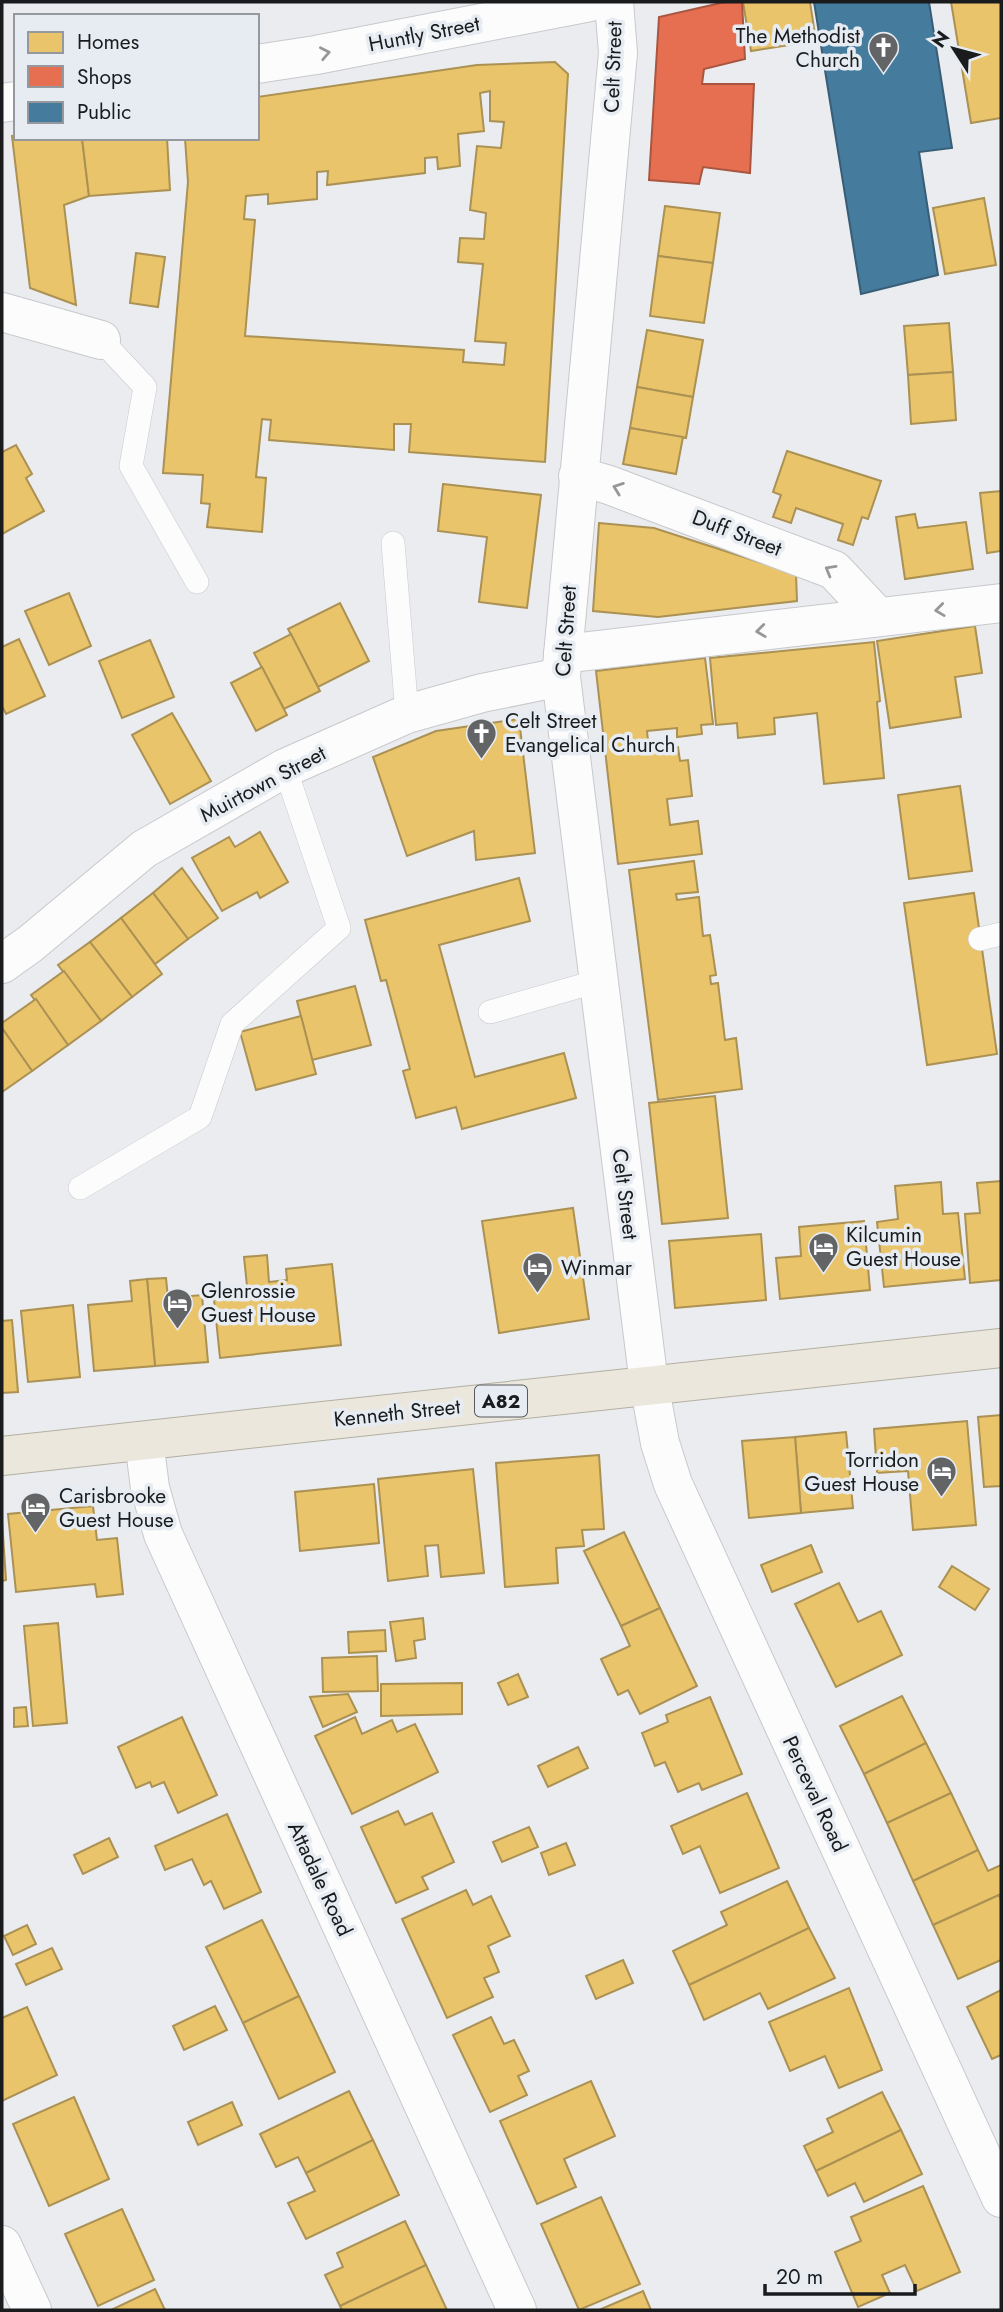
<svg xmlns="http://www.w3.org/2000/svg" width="1003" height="2312" viewBox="0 0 1003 2312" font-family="Jost,sans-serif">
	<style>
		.homes { fill: #e9c46a; stroke: #ab9153; stroke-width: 2; fill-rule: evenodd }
		.shops { fill: #e76f51; stroke: #a95641; stroke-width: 2 }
		.public { fill: #457b9d; stroke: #385e77; stroke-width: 2 }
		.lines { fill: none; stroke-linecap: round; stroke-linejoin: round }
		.service-casing { stroke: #c7c9cc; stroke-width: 24 }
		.minor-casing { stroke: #c7c9cc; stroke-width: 40 }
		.trunk-casing { stroke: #b3afa1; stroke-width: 40 }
		.service { stroke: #fcfcfd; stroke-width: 23 }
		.minor { stroke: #fcfcfd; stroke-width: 38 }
		.trunk { stroke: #ebe7dc; stroke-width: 38 }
		.oneway { stroke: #969798 }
		.labels { text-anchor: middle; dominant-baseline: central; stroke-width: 7; stroke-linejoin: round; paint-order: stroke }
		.shield { fill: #e7ecf2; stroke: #575a5d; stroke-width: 2 }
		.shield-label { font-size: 19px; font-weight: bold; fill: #191b1d }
		.street-label { font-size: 21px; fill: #191b1d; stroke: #e7ecf2 }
		.poi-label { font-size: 21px; fill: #191b1d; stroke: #e7ecf2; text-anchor: start }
	</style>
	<rect width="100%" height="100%" fill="#eaecef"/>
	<g class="homes">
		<polygon points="743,2 810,2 816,41 751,51"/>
		<polygon points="951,2 1001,2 1001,118 971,123"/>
		<path d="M555 62 568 74 545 462 409 452 411 424H394V450L269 440 271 420 262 419 256 477 266 478 262 532 207 527 210 504 201 503 203 475 163 473 188 182 185 138H257V97L477 65ZM490 91V121L504 122 501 148 477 146 470 210 486 213 484 239 460 238 458 262 483 264 475 341 506 343 504 365 463 362 464 350 245 336 255 220 244 219 246 196 268 194V204L317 199V172L328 171 327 185 425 173V158L437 157 438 169 460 166 458 134 484 131 480 93Z"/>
		<polygon points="16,135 16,138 82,138 89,196 64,205 76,305 30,288 12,136"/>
		<polygon points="82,138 167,138 170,190 89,196"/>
		<polygon points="984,198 996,265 945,274 933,208"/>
		<polygon points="665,206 720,213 713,263 658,256"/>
		<polygon points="136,253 165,257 158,307 130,303"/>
		<polygon points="658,256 713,263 704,323 650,316"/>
		<polygon points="949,323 953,372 908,375 904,326"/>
		<polygon points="647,330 703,340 693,397 637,387"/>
		<polygon points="953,372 956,420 911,424 908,375"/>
		<polygon points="637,387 693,397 686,438 630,428"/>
		<polygon points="630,428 683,437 676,474 623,464"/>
		<polygon points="16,445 32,474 26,478 44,511 2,534 2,452"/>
		<polygon points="787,451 881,481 868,519 862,517 853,545 838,540 843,524 796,508 791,523 773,517 781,495 773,492"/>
		<polygon points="443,484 541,495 527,608 479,602 487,537 438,531"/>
		<polygon points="1001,491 1001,551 987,553 980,493"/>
		<polygon points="915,514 918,528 966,522 973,569 905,579 896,517"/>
		<polygon points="599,523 654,528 796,574 797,601 658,617 593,611"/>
		<polygon points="69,593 91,646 49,665 25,611"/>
		<polygon points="340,603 369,661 318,687 288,629"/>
		<polygon points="975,626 982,673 955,677 961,717 890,728 877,641"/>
		<polygon points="291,634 320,691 284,709 254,653"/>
		<polygon points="19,639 45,696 6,714 2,706 2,647"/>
		<polygon points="150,640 174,697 122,718 99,661"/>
		<polygon points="874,642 880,701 877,702 884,778 824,784 817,713 774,718 775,734 738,738 737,723 716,725 710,658"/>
		<polygon points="705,658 713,724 701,725 702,734 677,737 677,728 647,731 649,750 678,747 680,761 688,760 692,796 667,799 670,825 698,821 702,854 618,864 596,671"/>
		<polygon points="262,667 287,715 256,731 231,683"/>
		<polygon points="172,713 211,781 170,804 132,735"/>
		<polygon points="519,719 535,853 476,860 474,831 407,856 373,757 436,731"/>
		<polygon points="960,786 972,871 909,879 898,795"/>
		<polygon points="260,832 288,882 260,898 257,892 222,911 192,858 229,837 235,847"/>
		<polygon points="694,861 698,892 676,894 677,900 699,897 703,936 710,935 716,975 710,976 711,984 718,983 725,1040 736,1038 742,1089 658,1100 629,870"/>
		<polygon points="182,868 218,918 188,939 153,893"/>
		<polygon points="519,878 530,921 439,945 475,1077 564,1053 576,1098 462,1129 456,1107 416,1118 403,1071 410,1069 386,980 381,981 365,920"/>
		<polygon points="153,893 188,939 155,964 121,918"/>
		<polygon points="974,893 997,1054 927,1065 904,903"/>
		<polygon points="121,918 162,974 132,997 90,942"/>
		<polygon points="90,942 132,997 101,1021 58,965"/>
		<polygon points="64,971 101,1021 68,1045 31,995"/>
		<polygon points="355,986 371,1045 312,1060 297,1001"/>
		<polygon points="36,999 68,1045 32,1071 2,1028 2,1023"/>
		<polygon points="301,1016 316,1074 256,1090 240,1032"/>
		<polygon points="2,1028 32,1071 2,1092"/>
		<polygon points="715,1096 728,1218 662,1224 649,1103"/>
		<polygon points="1001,1181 1001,1280 970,1283 965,1214 980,1213 977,1183"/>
		<polygon points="941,1182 943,1214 958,1213 965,1279 884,1287 877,1222 898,1219 895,1186"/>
		<polygon points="573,1208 589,1319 499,1333 482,1221"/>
		<polygon points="864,1221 870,1290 780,1299 776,1258 801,1256 799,1227"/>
		<polygon points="761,1234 766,1300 675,1308 669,1241"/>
		<polygon points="267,1255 269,1282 287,1280 286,1269 332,1264 341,1345 220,1358 213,1290 247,1286 244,1257"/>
		<polygon points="166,1278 168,1298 202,1295 208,1362 155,1366 147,1279"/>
		<polygon points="147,1279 155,1366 94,1371 88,1305 132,1301 130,1281"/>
		<polygon points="73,1305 80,1377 28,1382 21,1311"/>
		<polygon points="12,1320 18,1392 2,1393 2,1321"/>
		<polygon points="1001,1415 1001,1486 984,1487 978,1417"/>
		<polygon points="967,1421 976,1525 913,1530 908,1471 877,1473 874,1429"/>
		<polygon points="846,1432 853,1508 801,1513 795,1437"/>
		<polygon points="795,1437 801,1513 749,1518 742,1441"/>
		<polygon points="599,1455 604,1529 582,1530 584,1546 556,1548 558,1583 505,1587 496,1463"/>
		<polygon points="473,1469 484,1573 441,1577 438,1545 425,1546 428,1576 388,1581 378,1479"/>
		<polygon points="374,1484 379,1543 300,1551 295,1492"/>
		<polygon points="93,1506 97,1540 117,1538 123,1594 97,1597 95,1584 16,1592 8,1514"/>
		<polygon points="2,1520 6,1580 2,1581"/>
		<polygon points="624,1532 660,1608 621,1626 584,1551"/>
		<polygon points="811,1545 822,1572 772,1592 761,1565"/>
		<polygon points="952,1566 989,1589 975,1610 939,1587"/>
		<polygon points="839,1583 858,1622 881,1611 902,1655 836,1687 795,1604"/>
		<polygon points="660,1608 697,1686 640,1714 628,1690 618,1695 601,1659 630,1646 621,1626"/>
		<polygon points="423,1618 425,1639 414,1641 416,1658 396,1661 390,1622"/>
		<polygon points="58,1623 67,1723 33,1726 24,1626"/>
		<polygon points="385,1630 386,1651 349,1653 348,1632"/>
		<polygon points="377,1656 378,1691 323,1692 322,1658"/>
		<polygon points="518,1674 528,1697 508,1705 498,1683"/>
		<polygon points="462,1683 462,1714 381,1716 381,1684"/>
		<polygon points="348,1694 357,1712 323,1727 310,1697"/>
		<polygon points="902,1696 926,1743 864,1774 840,1726"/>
		<polygon points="710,1697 742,1774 702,1790 699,1783 678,1792 665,1762 655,1766 642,1733 668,1722 666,1715"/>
		<polygon points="26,1707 28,1726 14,1727 14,1708"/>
		<polygon points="182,1717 217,1795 178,1813 164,1782 152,1787 150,1782 136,1788 118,1747"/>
		<polygon points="355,1717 362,1734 392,1720 397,1732 415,1724 438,1772 352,1814 315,1736"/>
		<polygon points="926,1743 951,1793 887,1823 864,1774"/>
		<polygon points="578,1747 588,1768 548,1787 538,1766"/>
		<polygon points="747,1793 779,1868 720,1893 700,1846 683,1854 671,1826"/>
		<polygon points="951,1793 978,1850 913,1881 887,1823"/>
		<polygon points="398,1811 405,1825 432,1813 454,1862 422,1877 428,1889 396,1903 361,1827"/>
		<polygon points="227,1814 261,1892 224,1909 211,1881 204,1885 192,1859 165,1870 155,1846"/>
		<polygon points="529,1827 538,1847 502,1862 493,1842"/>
		<polygon points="109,1838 118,1857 83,1874 74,1855"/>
		<polygon points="566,1843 575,1865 549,1875 541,1853"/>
		<polygon points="978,1850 988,1871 1001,1865 1001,1894 933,1925 913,1881"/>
		<polygon points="787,1881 809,1928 689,1985 673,1951 727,1925 721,1912"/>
		<polygon points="466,1890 473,1905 491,1896 510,1936 488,1946 499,1972 484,1978 493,1997 447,2018 402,1919"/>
		<polygon points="999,1895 1001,1901 1001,1960 958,1979 933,1925"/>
		<polygon points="262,1920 299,1996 243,2023 206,1947"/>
		<polygon points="27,1925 36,1944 13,1955 4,1936"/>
		<polygon points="809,1928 835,1978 768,2009 760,1993 704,2020 689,1985"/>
		<polygon points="52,1948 62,1969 26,1985 16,1964"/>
		<polygon points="623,1960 633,1983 596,1999 586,1976"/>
		<polygon points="849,1988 882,2070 839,2088 825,2056 790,2071 769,2022"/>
		<polygon points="1001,1990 1001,2055 992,2059 967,2007"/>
		<polygon points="299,1996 335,2072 279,2099 243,2023"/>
		<polygon points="215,2006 227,2030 184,2050 173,2026"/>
		<polygon points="27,2007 57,2075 2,2101 2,2018"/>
		<polygon points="491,2017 504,2044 514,2040 529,2071 518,2076 527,2095 490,2112 453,2035"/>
		<polygon points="591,2081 615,2136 564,2159 576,2187 537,2204 500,2121"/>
		<polygon points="349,2091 373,2140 306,2173 298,2157 276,2167 260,2134"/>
		<polygon points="882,2092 901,2130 816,2171 804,2146 833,2132 827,2119"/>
		<polygon points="74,2097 109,2179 49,2206 13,2124"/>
		<polygon points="232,2102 242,2125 198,2145 188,2122"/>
		<polygon points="901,2130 922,2174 864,2202 855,2183 828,2196 816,2171"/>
		<polygon points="373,2140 399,2195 306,2239 288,2203 315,2191 306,2173"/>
		<polygon points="923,2186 960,2272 917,2291 905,2265 882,2275 890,2293 858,2307 835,2252 861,2241 851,2217"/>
		<polygon points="601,2197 640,2284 579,2310 541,2224"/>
		<polygon points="122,2209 154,2280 98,2306 65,2234"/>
		<polygon points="405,2221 426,2265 340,2306 325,2275 343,2267 337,2253"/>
		<polygon points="426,2265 447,2310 342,2310 340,2306"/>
		<polygon points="155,2289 165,2310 114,2310 113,2309"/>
		<polygon points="643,2291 651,2310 599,2310"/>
	</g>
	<polygon class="shops" points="725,2 742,2 745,59 704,69 702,84 754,84 750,173 703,167 699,184 649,180 659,17"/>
	<polygon class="public" points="814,2 929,2 952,148 919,152 938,275 861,294"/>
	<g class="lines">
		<defs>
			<g id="service">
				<polyline points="101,340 145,387 131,466 197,582"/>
				<polyline points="393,543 407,714"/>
				<polyline points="980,939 1001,934"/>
				<polyline points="490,1012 598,981"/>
				<polyline points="80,1188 200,1117 232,1024 339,928 285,768"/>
			</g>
			<g id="minor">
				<polyline points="614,2 618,53 561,677 649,1384 660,1443 673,1484 1001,2198"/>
				<polyline points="257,64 316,55 590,2"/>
				<polyline points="2,103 16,101"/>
				<polyline points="2,312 101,340"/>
				<polyline points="578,476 609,485 834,570 878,617"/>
				<polyline points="563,654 1001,603"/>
				<polyline points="2,964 30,944 144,849 285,768 407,714 482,693 561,677"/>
				<polyline points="144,1441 150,1488 163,1534 517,2310"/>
				<polyline points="2,2245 32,2310"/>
			</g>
			<path id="trunk" d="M2 1456C335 1420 668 1382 1001 1348"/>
		</defs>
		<use href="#service" class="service-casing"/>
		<use href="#minor" class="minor-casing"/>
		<use href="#trunk" class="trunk-casing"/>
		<use href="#service" class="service"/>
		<use href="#minor" class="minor"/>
		<use href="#trunk" class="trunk"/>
	</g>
	<defs><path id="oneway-chevron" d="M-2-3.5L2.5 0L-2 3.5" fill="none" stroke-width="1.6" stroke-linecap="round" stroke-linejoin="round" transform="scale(1.75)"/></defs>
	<g class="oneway">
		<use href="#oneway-chevron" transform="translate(325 53) rotate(-11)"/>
		<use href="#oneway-chevron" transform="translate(618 488) rotate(-160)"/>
		<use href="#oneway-chevron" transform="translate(830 570) rotate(-150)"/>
		<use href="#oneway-chevron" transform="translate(940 610) rotate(173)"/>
		<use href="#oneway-chevron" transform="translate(761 631) rotate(173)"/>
	</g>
	<defs>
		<symbol id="church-pin" viewBox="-11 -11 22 30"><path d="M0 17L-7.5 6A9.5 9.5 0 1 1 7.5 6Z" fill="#626466" stroke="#e7ecf2"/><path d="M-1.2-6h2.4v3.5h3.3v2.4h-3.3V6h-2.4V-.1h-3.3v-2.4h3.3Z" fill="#fff"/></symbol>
		<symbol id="hotel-pin" viewBox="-11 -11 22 30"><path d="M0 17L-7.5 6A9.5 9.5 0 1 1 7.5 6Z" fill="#626466" stroke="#e7ecf2"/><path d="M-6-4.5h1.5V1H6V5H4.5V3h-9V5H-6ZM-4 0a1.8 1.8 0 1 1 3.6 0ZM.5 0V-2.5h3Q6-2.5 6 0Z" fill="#fff"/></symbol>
	</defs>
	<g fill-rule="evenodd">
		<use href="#church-pin" x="866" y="30" width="35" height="47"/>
		<use href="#church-pin" x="464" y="716" width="35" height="47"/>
		<use href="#hotel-pin" x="806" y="1230" width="35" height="47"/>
		<use href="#hotel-pin" x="520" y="1250" width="35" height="47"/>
		<use href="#hotel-pin" x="160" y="1286" width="35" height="47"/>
		<use href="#hotel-pin" x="924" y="1454" width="35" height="47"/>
		<use href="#hotel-pin" x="18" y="1490" width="35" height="47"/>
	</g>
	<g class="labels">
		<rect class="shield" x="475" y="1385.5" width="52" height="31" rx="5"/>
		<g class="shield-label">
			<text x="501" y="1401">A82</text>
		</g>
		<g class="street-label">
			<text transform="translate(424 34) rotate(-11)">Huntly Street</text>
			<text transform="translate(613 67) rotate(-88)">Celt Street</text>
			<text transform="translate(737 533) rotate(21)">Duff Street</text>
			<text transform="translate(566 631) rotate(-86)">Celt Street</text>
			<text transform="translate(263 784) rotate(-28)">Muirtown Street</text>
			<text transform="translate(625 1194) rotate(83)">Celt Street</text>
			<text transform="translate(397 1413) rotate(-6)">Kenneth Street</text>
			<text transform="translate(815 1794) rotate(65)">Perceval Road</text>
			<text transform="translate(320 1879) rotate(65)">Attadale Road</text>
		</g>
		<g class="poi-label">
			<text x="860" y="36" text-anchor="end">The Methodist<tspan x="860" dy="24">Church</tspan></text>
			<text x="505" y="721">Celt Street<tspan x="505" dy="24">Evangelical Church</tspan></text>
			<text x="846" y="1235">Kilcumin<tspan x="846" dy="24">Guest House</tspan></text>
			<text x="561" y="1268">Winmar</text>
			<text x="201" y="1291">Glenrossie<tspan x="201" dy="24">Guest House</tspan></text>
			<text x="919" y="1460" text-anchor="end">Torridon<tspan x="919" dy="24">Guest House</tspan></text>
			<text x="59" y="1496">Carisbrooke<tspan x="59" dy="24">Guest House</tspan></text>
		</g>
	</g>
	<rect width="1003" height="2312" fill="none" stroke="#191b1d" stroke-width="7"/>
	<rect x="14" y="14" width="245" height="126" fill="#e7ecf2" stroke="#95989d" stroke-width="2"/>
	<rect x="28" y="32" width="35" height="21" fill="#e9c46a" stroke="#95989d" stroke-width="2"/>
	<text x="77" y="49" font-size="21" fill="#191b1d">Homes</text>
	<rect x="28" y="66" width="35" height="21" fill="#e76f51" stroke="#95989d" stroke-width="2"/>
	<text x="77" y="84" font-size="21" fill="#191b1d">Shops</text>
	<rect x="28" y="102" width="35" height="21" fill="#457b9d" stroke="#95989d" stroke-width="2"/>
	<text x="77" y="119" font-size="21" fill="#191b1d">Public</text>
	<g transform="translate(954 49) rotate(306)" stroke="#e7ecf2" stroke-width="5" paint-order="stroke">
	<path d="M0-5L12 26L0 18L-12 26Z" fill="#191b1d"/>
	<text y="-10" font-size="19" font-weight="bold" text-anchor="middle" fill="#191b1d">N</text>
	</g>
	<path d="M765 2284v10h150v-10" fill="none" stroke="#191b1d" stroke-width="3.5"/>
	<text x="776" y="2284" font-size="21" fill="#191b1d" stroke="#e7ecf2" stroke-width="5" paint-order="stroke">20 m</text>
</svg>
